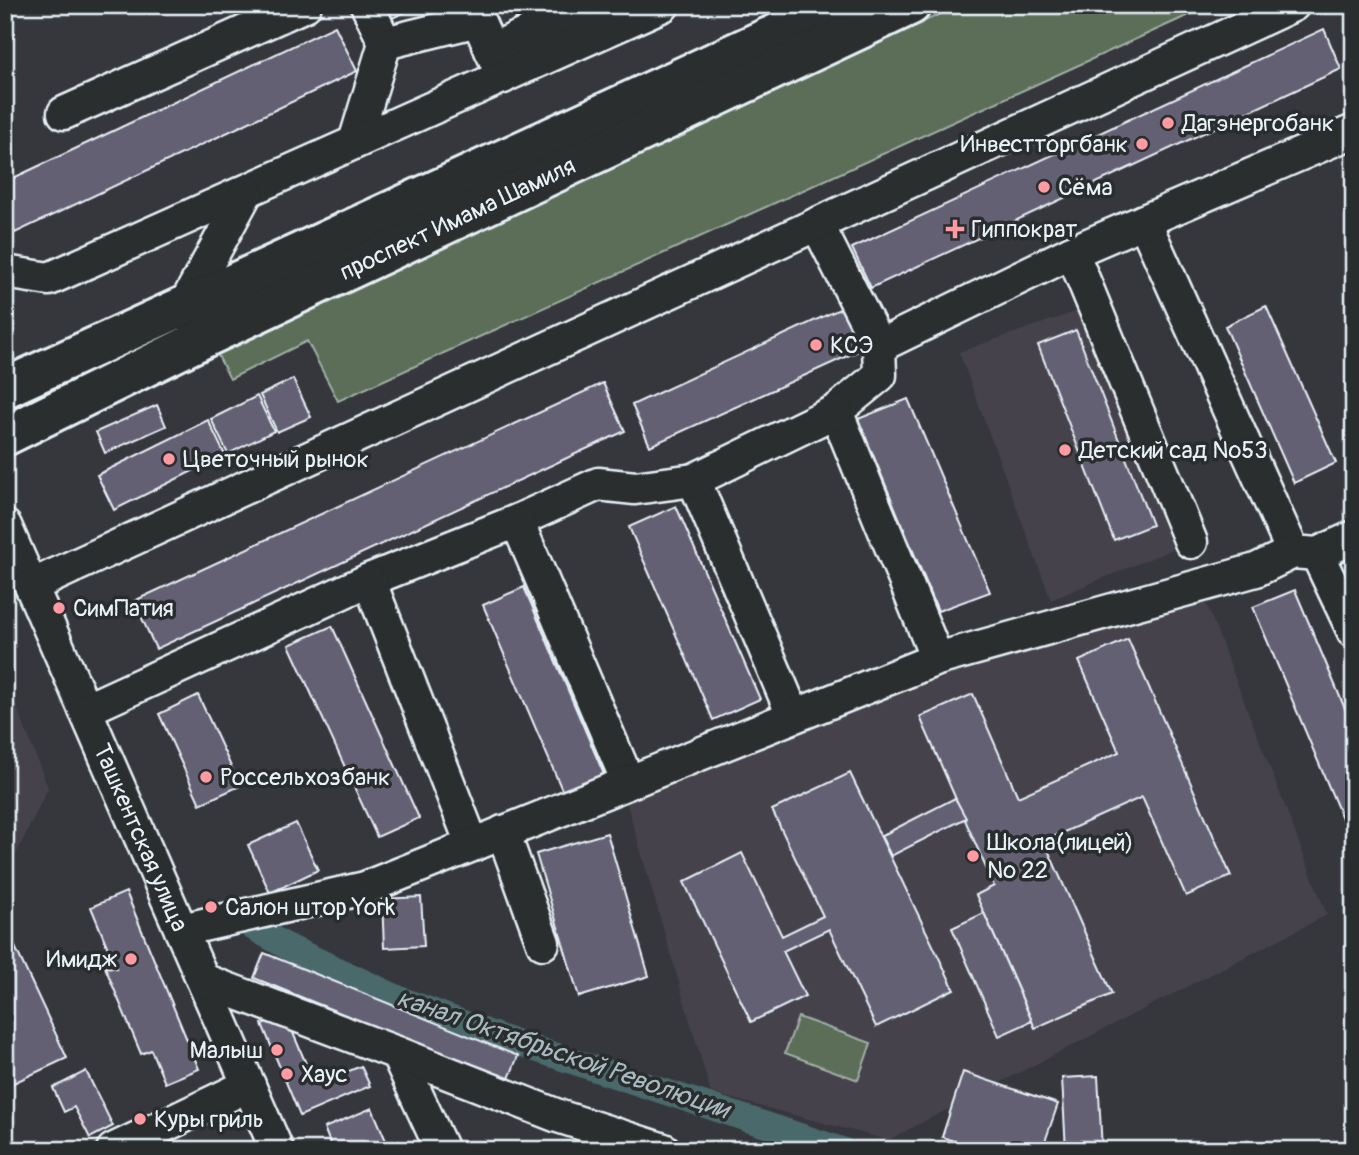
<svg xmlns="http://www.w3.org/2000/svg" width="1359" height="1155" viewBox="0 0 1359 1155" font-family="Pangolin,sans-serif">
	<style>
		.built { fill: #44434c }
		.green { fill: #5c6e58; stroke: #a2b0a8; stroke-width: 2 }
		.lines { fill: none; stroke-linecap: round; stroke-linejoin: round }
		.canal { stroke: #4a696b; stroke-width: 26 }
		.building { fill: #646073; stroke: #e8f1f8; stroke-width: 2 }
		.minor-casing { stroke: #e8f1f8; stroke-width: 37 }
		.major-casing { stroke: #e8f1f8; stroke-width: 44 }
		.minor { stroke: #2a2d2e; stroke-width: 32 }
		.major { stroke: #2a2d2e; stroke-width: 38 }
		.poi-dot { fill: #ff9aa2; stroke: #2a2d2e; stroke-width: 2.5 }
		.labels { text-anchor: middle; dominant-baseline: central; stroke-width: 7; stroke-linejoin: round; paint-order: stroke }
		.poi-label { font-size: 24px; fill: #e8f1f8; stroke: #2a2d2e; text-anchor: start }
		.street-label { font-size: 24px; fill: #e8f1f8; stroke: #2a2d2e }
		.water-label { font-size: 26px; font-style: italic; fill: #a9bbc0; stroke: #2a2d2e }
	</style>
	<rect width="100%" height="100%" fill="#36373c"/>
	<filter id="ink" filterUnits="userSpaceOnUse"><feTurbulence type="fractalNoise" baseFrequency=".0143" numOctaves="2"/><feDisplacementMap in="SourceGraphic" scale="14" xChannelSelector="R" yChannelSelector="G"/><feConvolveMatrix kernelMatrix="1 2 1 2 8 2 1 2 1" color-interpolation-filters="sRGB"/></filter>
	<g filter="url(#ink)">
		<g class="built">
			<polygon points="1078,311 1173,549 1051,600 959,352"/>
			<polygon points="1192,567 1327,915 888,1140 711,1093 625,797"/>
			<polygon points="5,676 48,788 5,877"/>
		</g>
		<g class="green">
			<polygon points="960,5 1211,5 338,401 307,341 230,379 213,346"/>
			<polygon points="798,1017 871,1043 858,1080 785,1053"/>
		</g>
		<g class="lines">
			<polyline class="canal" points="252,927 286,946 402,1000 499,1037 842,1150"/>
		</g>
		<g class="building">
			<polygon points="382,5 421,5 388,20"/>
			<polygon points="510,5 562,5 519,25"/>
			<polygon points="335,26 357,71 15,233 5,212 5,182"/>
			<polygon points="1324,29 1341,69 871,288 852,248"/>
			<polygon points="5,114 11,116 5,130"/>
			<polygon points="846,306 865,348 650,446 632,405"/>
			<polygon points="1266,306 1336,463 1294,483 1225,326"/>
			<polygon points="1076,330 1152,525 1114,540 1038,345"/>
			<polygon points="293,379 311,417 277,432 260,395"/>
			<polygon points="603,383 625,431 156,649 134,601"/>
			<polygon points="257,396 274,431 228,454 211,419"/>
			<polygon points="908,399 990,592 938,611 858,419"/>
			<polygon points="157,405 166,426 105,453 96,432"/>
			<polygon points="208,420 225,455 114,510 97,475"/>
			<polygon points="676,506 760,699 713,720 629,527"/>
			<polygon points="524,587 606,779 565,797 483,605"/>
			<polygon points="1295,590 1354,730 1354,827 1347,830 1253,607"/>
			<polygon points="332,626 419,818 377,837 289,645"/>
			<polygon points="1128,639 1231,876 1186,896 1142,797 1044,841 1112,994 1035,1028 976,895 994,886 920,717 973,694 1018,797 1119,752 1079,661"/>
			<polygon points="198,695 240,786 200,804 159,714"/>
			<polygon points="850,773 954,989 876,1027 829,929 783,951 805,996 751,1022 684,882 742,853 782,936 823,916 772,810"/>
			<polygon points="955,798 966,818 891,856 881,836"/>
			<polygon points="296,823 318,870 270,893 248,845"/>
			<polygon points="607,833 649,976 579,997 536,854"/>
			<polygon points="126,892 199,1069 165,1083 151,1050 141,1054 105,967 116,968 91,907"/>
			<polygon points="421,897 424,946 384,948 382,899"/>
			<polygon points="984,913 1032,1021 999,1036 952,928"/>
			<polygon points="9,934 67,1058 5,1087 5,936"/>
			<polygon points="264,953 518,1056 508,1081 254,978"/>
			<polygon points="285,1014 315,1085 361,1066 370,1086 300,1116 262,1024"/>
			<polygon points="86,1071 113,1126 90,1138 74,1107 64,1112 53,1088"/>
			<polygon points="963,1072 1058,1104 1042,1150 979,1150 942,1137"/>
			<polygon points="1098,1076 1102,1150 1066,1150 1062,1078"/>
			<polygon points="372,1108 390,1150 333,1150 324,1128"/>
		</g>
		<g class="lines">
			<defs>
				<g id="minor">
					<polyline points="367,5 385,43 478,20 503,77"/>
					<polyline points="491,50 590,5"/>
					<polyline points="64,113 305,5"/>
					<polyline points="355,142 385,43"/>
					<polyline points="1144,221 1293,552"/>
					<polyline points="817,224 879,346 880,375 836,411 937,659"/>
					<polyline points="1072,252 1191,542"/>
					<polyline points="5,272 49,279 663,5"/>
					<polyline points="189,316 185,305 247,191"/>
					<polyline points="879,346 1072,252 1354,131"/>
					<polyline points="694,480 793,715"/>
					<polyline points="517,521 598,484 635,488 694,480 836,411"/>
					<path id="s1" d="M5 526 277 1150"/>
					<polyline points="1317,554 1354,632"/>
					<polyline points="369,580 517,521 628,782"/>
					<polyline points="31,586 1293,5"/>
					<polyline points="85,710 369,580 472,844"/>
					<polyline points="503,832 543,943"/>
					<polyline points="181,930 365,888 937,659 1256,570 1293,552 1317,554 1354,537"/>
					<polyline points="203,980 397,1053 442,1150"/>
					<polyline points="397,1053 558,1116 664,1150"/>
					<polyline points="113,1150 249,1085"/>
				</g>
				<g id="major">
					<polyline points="5,388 839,5"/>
					<path id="s2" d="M5 436 200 340 911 5"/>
				</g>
			</defs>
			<use href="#minor" class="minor-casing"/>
			<use href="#major" class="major-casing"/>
			<use href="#minor" class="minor"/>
			<use href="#major" class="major"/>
		</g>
	</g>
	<g class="poi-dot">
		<circle cx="1168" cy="123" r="7"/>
		<circle cx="1142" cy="144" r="7"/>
		<circle cx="1044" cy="187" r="7"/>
		<path d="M951.5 218.5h7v7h7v7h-7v7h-7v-7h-7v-7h7z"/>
		<circle cx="816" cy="345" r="7"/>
		<circle cx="1065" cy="450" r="7"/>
		<circle cx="169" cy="459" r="7"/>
		<circle cx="59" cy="608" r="7"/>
		<circle cx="206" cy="777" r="7"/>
		<circle cx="973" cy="856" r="7"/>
		<circle cx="211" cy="907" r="7"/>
		<circle cx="131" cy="959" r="7"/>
		<circle cx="277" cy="1050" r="7"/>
		<circle cx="287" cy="1074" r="7"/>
		<circle cx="140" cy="1119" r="7"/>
	</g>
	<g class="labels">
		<g class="poi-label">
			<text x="1182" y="123">Дагэнергобанк</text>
			<text x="1128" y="144" text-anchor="end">Инвестторгбанк</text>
			<text x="1058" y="187">Сёма</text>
			<text x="971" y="229">Гиппократ</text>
			<text x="830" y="345">КСЭ</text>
			<text x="1079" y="450">Детский сад №53</text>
			<text x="183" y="459">Цветочный рынок</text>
			<text x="73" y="608">СимПатия</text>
			<text x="220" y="777">Россельхозбанк</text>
			<text x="987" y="842">Школа(лицей)<tspan x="987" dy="28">№ 22</tspan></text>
			<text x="225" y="907">Салон штор York</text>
			<text x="117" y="959" text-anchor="end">Имидж</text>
			<text x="263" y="1050" text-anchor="end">Малыш</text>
			<text x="301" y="1074">Хаус</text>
			<text x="154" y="1119">Куры гриль</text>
		</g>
		<g class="street-label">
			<text stroke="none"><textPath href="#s2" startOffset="502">проспект Имама Шамиля</textPath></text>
			<text stroke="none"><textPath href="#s1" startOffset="340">Ташкентская улица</textPath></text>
		</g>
		<g class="water-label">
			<text transform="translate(563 1054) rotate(19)">канал Октябрьской Революции</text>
		</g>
	</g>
	<rect width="1359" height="1155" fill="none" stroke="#2a2d2e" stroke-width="28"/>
	<rect x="14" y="14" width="1331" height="1127" fill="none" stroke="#e8f1f8" stroke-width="2.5" filter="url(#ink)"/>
</svg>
